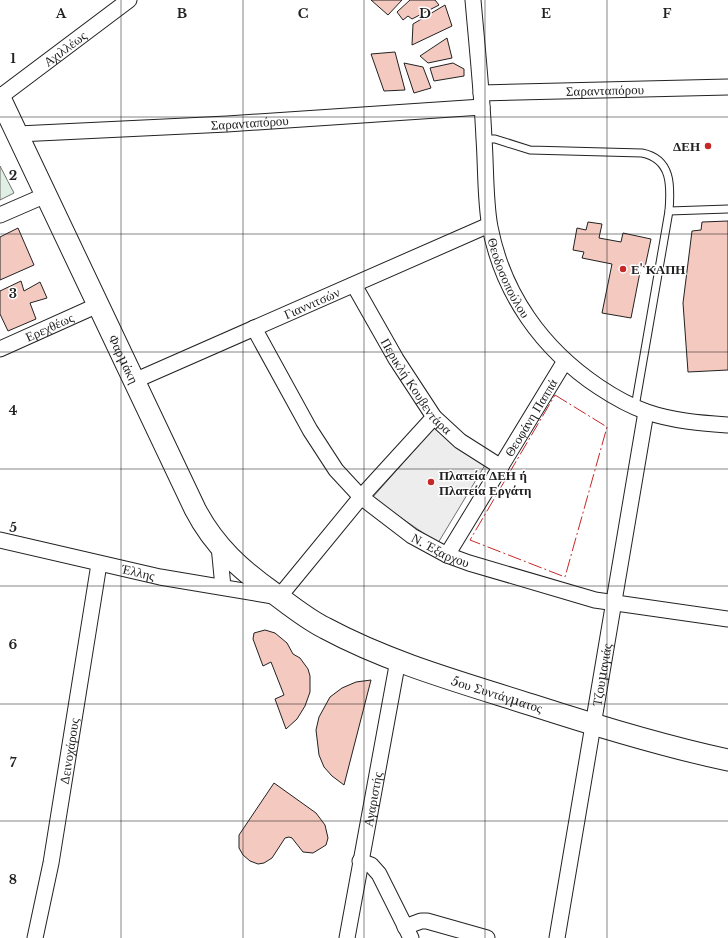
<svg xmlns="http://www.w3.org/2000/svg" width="728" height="938" viewBox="0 0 728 938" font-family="'Libre Baskerville',serif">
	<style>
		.green { fill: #e0efe3; stroke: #6f6f6f }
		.parking { fill: #ededed; stroke: #6f6f6f }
		.building { fill: #f3c9c0; stroke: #222 }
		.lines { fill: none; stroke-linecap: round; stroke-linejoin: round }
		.lane-casing { stroke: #222; stroke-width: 9 }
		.street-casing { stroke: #222; stroke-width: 17 }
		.secondary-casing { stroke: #222; stroke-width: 23 }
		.lane { stroke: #fff; stroke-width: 7 }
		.street { stroke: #fff; stroke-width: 15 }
		.secondary { stroke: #fff; stroke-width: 21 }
		.power { stroke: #c62828; stroke-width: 1; stroke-dasharray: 14 3 2 3; stroke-linecap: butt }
		.grid { fill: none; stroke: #222; stroke-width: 1; stroke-opacity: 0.55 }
		.poi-dot { fill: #c62828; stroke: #fff; stroke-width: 1.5 }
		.labels { text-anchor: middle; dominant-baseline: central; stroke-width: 3; stroke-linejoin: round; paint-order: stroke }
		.street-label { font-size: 13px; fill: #222; stroke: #fff }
		.poi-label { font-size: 13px; font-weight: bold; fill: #222; stroke: #fff; text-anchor: start }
		.grid-label { font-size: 13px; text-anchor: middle; font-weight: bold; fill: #222; stroke: #fff; stroke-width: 3; stroke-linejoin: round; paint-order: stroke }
	</style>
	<rect width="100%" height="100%" fill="#fff"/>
	<polygon class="green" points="0,166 14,193 0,200"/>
	<polygon class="parking" points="435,427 485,465 438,543 372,498"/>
	<g class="building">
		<polygon points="371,0 402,0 388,15"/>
		<polygon points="410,0 435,0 439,5 412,19 408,16 403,20 397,12"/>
		<polygon points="445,5 452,26 412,45 413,24"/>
		<polygon points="447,38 452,58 428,63 420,56"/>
		<polygon points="395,52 405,90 384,91 371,54"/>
		<polygon points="404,63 423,67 431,88 414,93"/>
		<polygon points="453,63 464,69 464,76 434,81 430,68"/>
		<polygon points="728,221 728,370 688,372 683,303 692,231 701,230 702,222"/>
		<polygon points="588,222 602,224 599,238 621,242 623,233 651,239 645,267 636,265 635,271 640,272 631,318 602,313 612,264 582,258 584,252 573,250 577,228 586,230"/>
		<polygon points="18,228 34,265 0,280 0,237"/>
		<polygon points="21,281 24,291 40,282 47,298 30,303 36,319 8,331 0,314 0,291"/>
		<polygon points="265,630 275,633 287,643 293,654 300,658 308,669 310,676 310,692 305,706 297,719 286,729 275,699 284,695 271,662 263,666 253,639 254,633"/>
		<polygon points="371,680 344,785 332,776 324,767 319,755 316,730 319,717 330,697 342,688 356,682"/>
		<polygon points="274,783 316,813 325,825 328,838 326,845 313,853 303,852 292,838 289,837 285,838 272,858 264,863 258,864 250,861 243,855 239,848 239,835"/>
	</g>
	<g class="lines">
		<defs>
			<g id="lane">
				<path d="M484 139H495L530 150 642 153C672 159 671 186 669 211L635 407"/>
				<polyline points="669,211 728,209"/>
			</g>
			<g id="street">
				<path id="s1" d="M473 0C477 46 482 93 484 139 486 165 485 201 490 227 503 294 542 349 599 387 614 397 630 406 647 412 673 421 701 423 728 425"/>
				<path id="s2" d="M481 93 728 87"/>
				<path id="s3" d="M0 97 129 0"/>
				<path id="s4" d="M18 134 227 124 482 107"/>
				<polyline points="0,215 46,195"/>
				<path id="s5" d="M354 285 396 359 434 417 460 441 501 467"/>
				<path id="s6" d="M254 328 310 430 336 470 361 497 412 536 447 555 469 563 595 600 728 619"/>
				<path id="s7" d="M0 349 98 305"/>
				<path id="s8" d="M134 381 489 225"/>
				<path id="s9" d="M0 540 160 577 279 597 361 497 434 417"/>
				<polyline points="219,546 223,587"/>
				<path id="s10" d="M447 555 565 361"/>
				<polyline points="360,861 371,865 379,874 411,938"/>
				<polyline points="405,927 421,921 427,921 487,938"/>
				<path id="s11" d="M35 938 51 863 99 564"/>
				<path id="s12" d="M347 938 398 660"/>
				<path id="s13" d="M557 938 646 412"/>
			</g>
			<g id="secondary">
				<path id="s14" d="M0 98 195 509C214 546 242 571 275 594 291 606 307 619 325 628 390 663 463 683 532 705 597 726 662 746 728 760"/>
			</g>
		</defs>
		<use href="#lane" class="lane-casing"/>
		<use href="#street" class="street-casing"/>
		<use href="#secondary" class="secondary-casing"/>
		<use href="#lane" class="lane"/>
		<use href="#street" class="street"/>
		<use href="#secondary" class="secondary"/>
		<polygon class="power" points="555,395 607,427 565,577 470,540"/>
	</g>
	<path class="grid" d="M121 0V938M243 0V938M364 0V938M485 0V938M607 0V938M0 117H728M0 234H728M0 352H728M0 469H728M0 586H728M0 704H728M0 821H728"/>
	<g class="poi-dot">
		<circle cx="708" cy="146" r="4"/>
		<circle cx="623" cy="269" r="4"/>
		<circle cx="431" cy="482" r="4"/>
	</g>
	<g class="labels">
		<g class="street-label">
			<text stroke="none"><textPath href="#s3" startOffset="81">Αχιλλέως</textPath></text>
			<text stroke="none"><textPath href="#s2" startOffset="124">Σαρανταπόρου</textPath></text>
			<text stroke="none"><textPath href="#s4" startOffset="232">Σαρανταπόρου</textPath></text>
			<text stroke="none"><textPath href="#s1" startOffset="282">Θεοδοσοπούλου</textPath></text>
			<text stroke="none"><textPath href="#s8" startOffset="194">Γιαννιτσών</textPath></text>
			<text stroke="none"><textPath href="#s7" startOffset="54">Ερεχθέως</textPath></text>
			<text stroke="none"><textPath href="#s14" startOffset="289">Φαρμάκη</textPath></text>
			<text stroke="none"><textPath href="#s5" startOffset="119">Περικλή Κουβεντάρα</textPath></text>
			<text stroke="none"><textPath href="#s10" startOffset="161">Θεοφάνη Παππά</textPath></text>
			<text stroke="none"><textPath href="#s6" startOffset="297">Ν. Έξαρχου</textPath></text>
			<text stroke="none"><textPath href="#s9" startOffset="142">Έλλης</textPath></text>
			<text stroke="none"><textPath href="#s13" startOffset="267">Τζουμαγιάς</textPath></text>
			<text stroke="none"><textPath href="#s14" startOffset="818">5ου Συντάγματος</textPath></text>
			<text stroke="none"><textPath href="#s11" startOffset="190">Δεινοχάρους</textPath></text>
			<text stroke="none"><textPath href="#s12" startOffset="141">Αγαριστής</textPath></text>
		</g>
		<g class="poi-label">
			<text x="700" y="146" text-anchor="end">ΔΕΗ</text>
			<text x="631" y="269">Ε' ΚΑΠΗ</text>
			<text x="439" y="475">Πλατεία ΔΕΗ ή<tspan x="439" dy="15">Πλατεία Εργάτη</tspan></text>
		</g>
	</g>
	<g class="grid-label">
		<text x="61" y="18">A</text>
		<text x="182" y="18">B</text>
		<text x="303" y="18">C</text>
		<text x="425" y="18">D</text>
		<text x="546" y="18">E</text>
		<text x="667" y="18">F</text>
		<text x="13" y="63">1</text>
		<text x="13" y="180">2</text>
		<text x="13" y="298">3</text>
		<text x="13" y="415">4</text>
		<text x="13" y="532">5</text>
		<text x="13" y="649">6</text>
		<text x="13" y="767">7</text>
		<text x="13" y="884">8</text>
	</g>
</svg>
